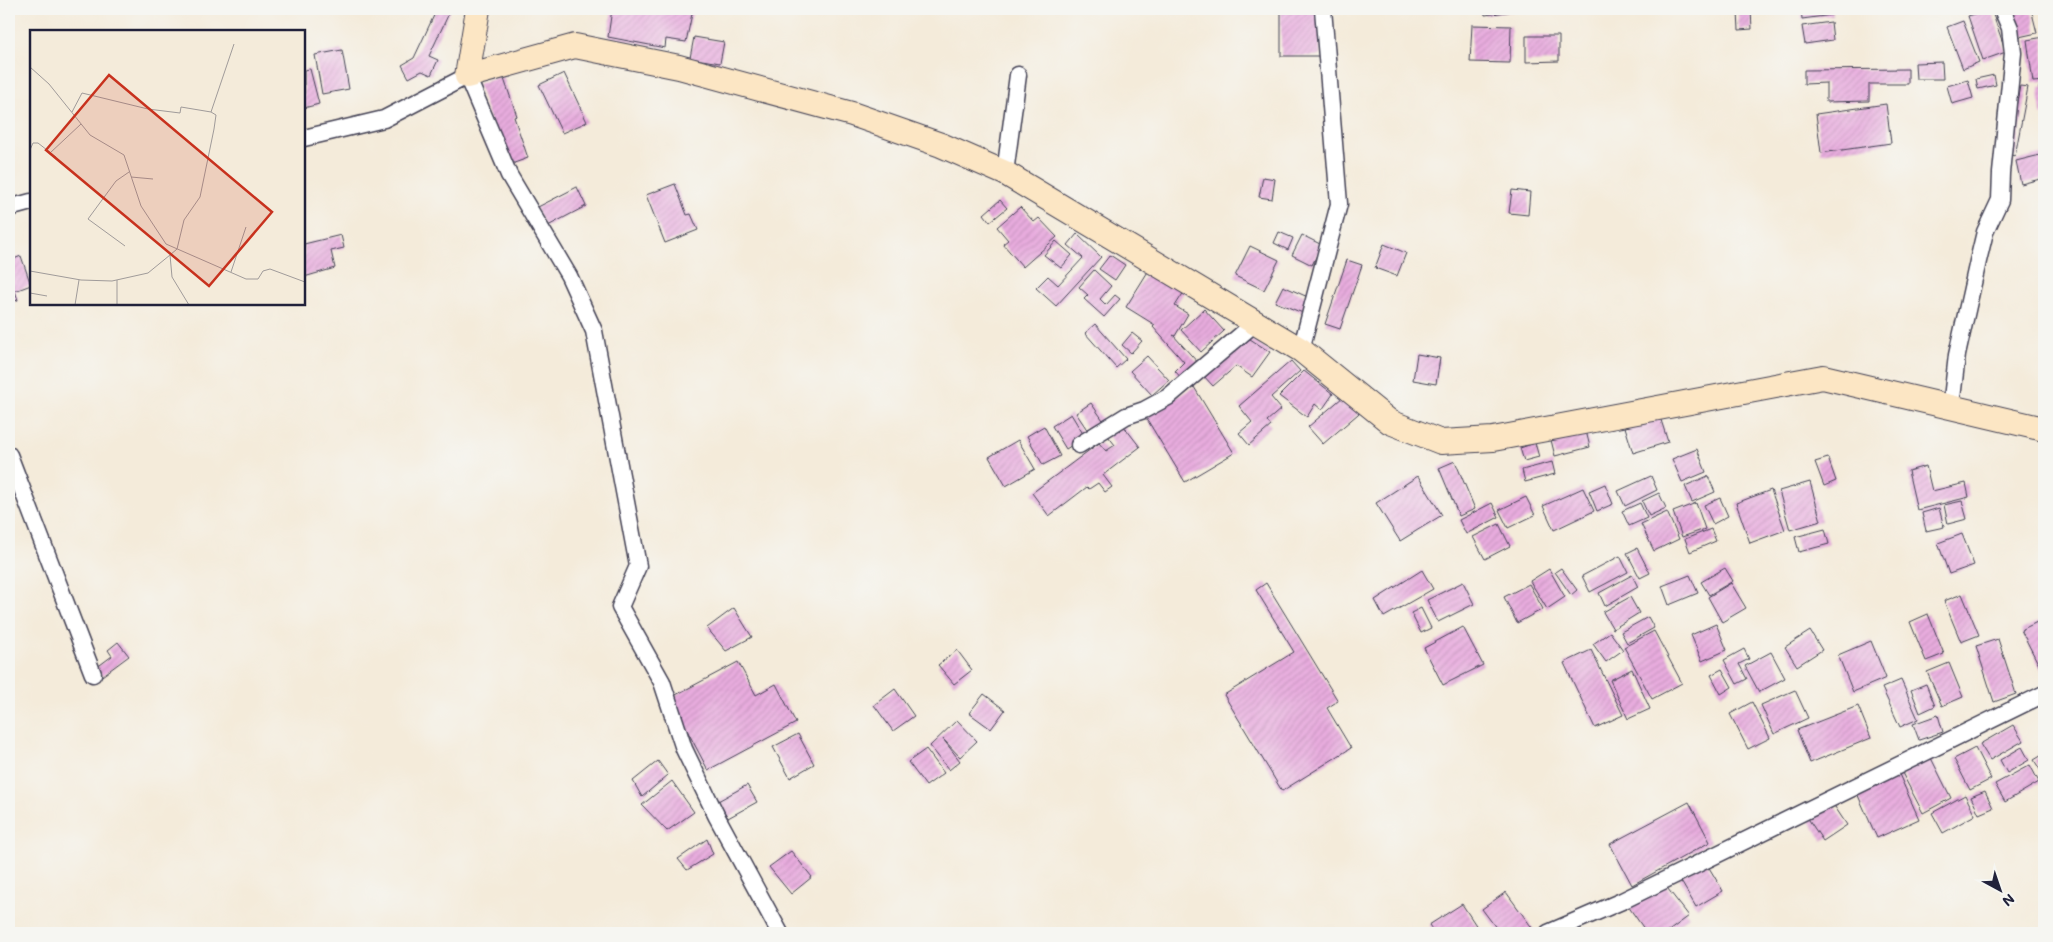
<svg xmlns="http://www.w3.org/2000/svg" width="2053" height="942" viewBox="0 0 2053 942" font-family="Mali,sans-serif">
	<style>
		.building { fill: url(#building-hatch) }
		.lines { fill: none; stroke-linecap: round; stroke-linejoin: round }
		.street-casing { stroke: #424053; stroke-width: 19 }
		.secondary-casing { stroke: #424053; stroke-width: 26 }
		.street { stroke: #fff; stroke-width: 16 }
		.secondary { stroke: #fce6c4; stroke-width: 24 }
		.inset-road { fill: none; stroke: #a09b9a; stroke-width: 1 }
		.view { fill: #c8321e; fill-opacity: 0.15; stroke: #c8321e; stroke-width: 2.5 }
		.inset-edge { fill: none; stroke: #22223b; stroke-width: 2.5 }
	</style>
	<defs>
		<pattern id="building-hatch" width="6" height="6" patternUnits="userSpaceOnUse" patternTransform="scale(1.25)"><rect width="6" height="6" fill="#e8acde"/><path d="M-1 1l2-2M0 6l6-6M5 7l2-2" fill="none" stroke="#c794bf"/></pattern>
	</defs>
	<rect width="100%" height="100%" fill="#f6f6f2"/>
	<filter id="ink" filterUnits="userSpaceOnUse"><feTurbulence type="fractalNoise" baseFrequency=".02" numOctaves="2"/><feDisplacementMap in="SourceGraphic" scale="10" xChannelSelector="R" yChannelSelector="G"/><feConvolveMatrix kernelMatrix="1 2 1 2 8 2 1 2 1" color-interpolation-filters="sRGB"/></filter>
	<filter id="wash" filterUnits="userSpaceOnUse"><feTurbulence type="fractalNoise" baseFrequency=".0096" numOctaves="4" result="noise"/><feDisplacementMap in="SourceGraphic" scale="20" xChannelSelector="R" yChannelSelector="G"/><feGaussianBlur stdDeviation="1.12" result="paint"/><feColorMatrix in="noise" values="0 0 0 0 0 0 0 0 0 0 0 0 0 0 0 0 0 1.4 0 .05"/><feComposite in="paint" operator="in"/></filter>
	<g filter="url(#wash)">
		<rect width="100%" height="100%" fill="#f4ebda"/>
		<g id="blocks">
			<g class="building">
				<polygon points="437,9 451,9 429,56 438,60 431,75 422,71 409,78 402,65 414,58"/>
				<polygon points="612,9 693,9 686,42 666,39 665,48 608,37"/>
				<rect x="1281" y="9" width="39" height="47"/>
				<polygon points="1484,9 1513,9 1514,11 1485,15"/>
				<polygon points="1801,9 1831,9 1832,15 1802,19"/>
				<polygon points="1991,9 2006,52 1983,60 1968,16"/>
				<polygon points="2012,9 2031,9 2037,33 2019,37"/>
				<polygon points="1751,10 1752,29 1739,30 1738,12"/>
				<polygon points="1963,21 1979,62 1963,69 1947,27"/>
				<polygon points="1831,22 1833,40 1805,44 1802,26"/>
				<polygon points="1472,25 1511,26 1510,63 1470,62"/>
				<polygon points="1526,36 1559,36 1559,61 1526,62"/>
				<polygon points="694,37 724,42 720,63 690,58"/>
				<polygon points="2044,37 2044,81 2033,82 2027,40"/>
				<polygon points="342,50 349,89 322,94 315,55"/>
				<polygon points="1942,62 1943,79 1916,79 1915,63"/>
				<polygon points="310,69 319,104 304,108 304,70"/>
				<polygon points="1908,69 1908,84 1869,84 1869,101 1826,102 1826,83 1804,84 1804,70"/>
				<polygon points="564,73 587,122 562,133 539,85"/>
				<polygon points="1994,75 1996,85 1978,89 1976,79"/>
				<polygon points="503,76 517,116 514,117 528,158 506,166 478,84"/>
				<polygon points="1968,80 1973,98 1952,104 1947,86"/>
				<polygon points="2020,86 2028,87 2015,156 2007,154"/>
				<polygon points="2044,86 2044,115 2041,115 2039,87"/>
				<polygon points="1886,104 1891,143 1821,153 1816,114"/>
				<polygon points="2044,154 2044,178 2021,184 2016,161"/>
				<polygon points="1263,177 1275,179 1272,199 1259,197"/>
				<polygon points="675,184 687,215 691,214 698,230 665,243 646,195"/>
				<polygon points="577,187 586,206 546,227 536,208"/>
				<polygon points="1512,190 1530,192 1528,215 1509,213"/>
				<polygon points="1000,200 1007,208 990,222 984,214"/>
				<polygon points="1020,207 1034,222 1039,218 1057,237 1023,267 1003,244 1008,240 997,227"/>
				<polygon points="1279,232 1293,238 1288,250 1274,243"/>
				<polygon points="1077,234 1101,257 1056,306 1036,288 1048,276 1058,285 1083,258 1068,245"/>
				<polygon points="341,235 344,248 331,251 335,268 304,277 304,244"/>
				<polygon points="1302,235 1322,245 1312,265 1292,255"/>
				<polygon points="1056,241 1072,255 1061,268 1044,255"/>
				<polygon points="1384,244 1406,253 1397,276 1375,268"/>
				<polygon points="1250,246 1279,260 1264,290 1235,276"/>
				<polygon points="1110,255 1125,265 1115,280 1099,269"/>
				<polygon points="21,256 31,285 15,291 18,300 9,303 9,261"/>
				<polygon points="1347,260 1362,265 1340,329 1325,324"/>
				<polygon points="1094,270 1111,286 1100,299 1106,305 1115,295 1120,299 1104,317 1084,299 1088,295 1079,287"/>
				<polygon points="1149,270 1184,292 1175,306 1188,314 1175,336 1173,335 1200,365 1183,380 1175,371 1184,362 1153,327 1155,325 1126,307"/>
				<polygon points="1283,286 1310,298 1303,313 1275,302"/>
				<polygon points="1204,309 1224,331 1201,352 1181,330"/>
				<polygon points="1095,324 1126,359 1116,368 1085,333"/>
				<polygon points="1132,333 1142,341 1131,353 1122,345"/>
				<polygon points="1247,337 1270,352 1252,377 1236,366 1213,386 1202,374 1235,344 1239,348"/>
				<polygon points="1417,354 1440,358 1436,384 1413,380"/>
				<polygon points="1147,356 1169,380 1152,395 1130,371"/>
				<polygon points="1291,361 1300,371 1271,397 1281,409 1267,421 1271,426 1249,445 1239,433 1252,422 1239,406"/>
				<polygon points="1304,371 1333,394 1322,410 1315,404 1307,417 1279,396"/>
				<polygon points="1194,387 1234,453 1185,482 1145,416"/>
				<polygon points="1350,391 1365,408 1323,444 1308,427"/>
				<polygon points="1091,403 1105,423 1090,434 1076,413"/>
				<polygon points="1071,414 1085,437 1066,449 1052,426"/>
				<polygon points="1660,417 1668,442 1633,453 1625,427"/>
				<polygon points="1123,425 1140,447 1103,475 1112,487 1105,492 1098,483 1089,489 1087,487 1049,516 1032,493 1099,443 1106,451 1115,445 1108,436"/>
				<polygon points="1044,426 1060,456 1043,465 1027,436"/>
				<polygon points="1586,431 1590,447 1555,456 1551,440"/>
				<polygon points="1018,440 1035,469 1006,486 989,457"/>
				<polygon points="1535,443 1539,457 1524,461 1520,448"/>
				<polygon points="1697,449 1706,472 1682,482 1672,459"/>
				<polygon points="1828,458 1836,481 1824,486 1815,462"/>
				<polygon points="1455,461 1475,509 1459,516 1439,468"/>
				<polygon points="1552,462 1555,474 1525,482 1522,470"/>
				<polygon points="1926,466 1932,491 1966,483 1969,497 1917,510 1908,471"/>
				<polygon points="1418,476 1442,515 1400,541 1376,503"/>
				<polygon points="1651,476 1657,490 1625,506 1618,491"/>
				<polygon points="1708,476 1715,492 1692,502 1685,486"/>
				<polygon points="1810,482 1821,521 1790,530 1779,491"/>
				<polygon points="1605,484 1613,504 1597,511 1589,491"/>
				<polygon points="1583,488 1594,511 1554,530 1543,506"/>
				<polygon points="1771,490 1785,530 1750,543 1736,503"/>
				<polygon points="1659,493 1666,508 1649,516 1642,501"/>
				<polygon points="1526,497 1535,515 1508,528 1499,510"/>
				<polygon points="1720,498 1728,516 1713,524 1704,505"/>
				<polygon points="1962,501 1967,519 1948,524 1944,505"/>
				<polygon points="1492,503 1499,517 1466,534 1459,520"/>
				<polygon points="1640,503 1647,518 1629,526 1622,511"/>
				<polygon points="1696,503 1705,529 1682,537 1673,512"/>
				<polygon points="1939,508 1944,527 1926,531 1922,513"/>
				<polygon points="1667,512 1679,539 1654,551 1641,524"/>
				<polygon points="1499,524 1510,546 1485,559 1473,537"/>
				<polygon points="1711,529 1716,541 1690,552 1685,539"/>
				<polygon points="1825,529 1829,544 1799,552 1795,537"/>
				<polygon points="1962,534 1974,565 1949,574 1938,543"/>
				<polygon points="1637,548 1650,573 1640,578 1627,553"/>
				<polygon points="1620,556 1628,572 1590,592 1582,576"/>
				<polygon points="1561,568 1577,590 1571,595 1555,572"/>
				<polygon points="1725,568 1733,581 1709,595 1701,582"/>
				<polygon points="1549,569 1565,597 1547,609 1530,581"/>
				<polygon points="1422,570 1433,589 1384,617 1375,600"/>
				<polygon points="1632,575 1638,587 1605,606 1599,593"/>
				<polygon points="1690,575 1698,593 1669,605 1662,586"/>
				<polygon points="1463,582 1474,604 1438,622 1427,600"/>
				<polygon points="1266,583 1338,701 1327,708 1351,748 1282,791 1224,695 1294,652 1256,590"/>
				<polygon points="1731,583 1746,608 1722,622 1708,597"/>
				<polygon points="1529,584 1543,609 1517,623 1504,597"/>
				<polygon points="1962,594 1979,635 1961,642 1944,601"/>
				<polygon points="1630,597 1639,613 1613,629 1603,612"/>
				<polygon points="734,608 752,637 726,651 707,628"/>
				<polygon points="1421,608 1431,628 1421,633 1411,613"/>
				<polygon points="1928,614 1944,654 1926,661 1910,622"/>
				<polygon points="1648,617 1654,628 1627,643 1621,632"/>
				<polygon points="2041,620 2044,626 2044,675 2021,630"/>
				<polygon points="1716,624 1727,650 1702,661 1691,635"/>
				<polygon points="1463,627 1483,665 1443,685 1424,648"/>
				<polygon points="1654,631 1682,683 1652,699 1624,647"/>
				<polygon points="1810,631 1822,650 1797,666 1785,647"/>
				<polygon points="1610,632 1623,650 1606,662 1593,644"/>
				<polygon points="1998,639 2016,694 1994,702 1976,646"/>
				<polygon points="1871,641 1886,678 1853,692 1838,655"/>
				<polygon points="118,642 129,656 102,676 96,668 112,656 108,650"/>
				<polygon points="1744,649 1749,659 1739,664 1747,679 1737,684 1724,660"/>
				<polygon points="957,650 972,670 954,684 938,665"/>
				<polygon points="1591,650 1623,715 1595,728 1564,663"/>
				<polygon points="1771,652 1785,678 1759,692 1745,666"/>
				<polygon points="738,662 756,695 776,684 796,723 708,770 670,698"/>
				<polygon points="1949,663 1963,697 1942,706 1927,672"/>
				<polygon points="1632,669 1650,709 1628,719 1610,680"/>
				<polygon points="1722,669 1732,687 1721,694 1711,675"/>
				<polygon points="1901,680 1918,719 1900,727 1882,688"/>
				<polygon points="1926,684 1935,706 1920,713 1911,690"/>
				<polygon points="895,689 914,716 893,731 874,705"/>
				<polygon points="1795,690 1808,718 1774,734 1761,705"/>
				<polygon points="984,694 1005,710 991,729 969,713"/>
				<polygon points="1752,702 1770,738 1748,749 1730,714"/>
				<polygon points="1858,706 1871,738 1810,763 1797,730"/>
				<polygon points="1938,715 1943,732 1919,740 1913,724"/>
				<polygon points="957,720 977,741 960,757 943,739 960,761 949,770 930,746"/>
				<polygon points="2013,725 2023,741 1990,760 1980,744"/>
				<polygon points="798,734 814,764 790,778 773,747"/>
				<polygon points="2022,747 2029,760 2007,773 2000,760"/>
				<polygon points="1975,748 1991,779 1970,790 1954,759"/>
				<polygon points="926,749 944,773 926,786 908,762"/>
				<polygon points="2044,754 2044,776 2034,760"/>
				<polygon points="1930,756 1951,798 1923,813 1901,771"/>
				<polygon points="658,761 668,775 642,797 633,781"/>
				<polygon points="2030,765 2039,782 2005,802 1995,784"/>
				<polygon points="1898,772 1919,819 1877,838 1856,791"/>
				<polygon points="672,781 694,812 667,831 642,805"/>
				<polygon points="747,785 757,802 728,818 718,801"/>
				<polygon points="1985,791 1993,808 1979,814 1971,797"/>
				<polygon points="1965,795 1975,815 1943,833 1932,813"/>
				<polygon points="1831,801 1847,825 1823,841 1807,817"/>
				<polygon points="1689,802 1710,842 1632,885 1610,844"/>
				<polygon points="707,839 713,854 687,870 678,859"/>
				<polygon points="791,851 812,877 791,894 769,867"/>
				<polygon points="1705,861 1723,891 1696,907 1679,878"/>
				<polygon points="1664,884 1689,916 1666,933 1647,933 1628,906"/>
				<polygon points="1506,892 1533,929 1527,933 1500,933 1482,909"/>
				<polygon points="1462,904 1481,933 1435,933 1429,925"/>
			</g>
		</g>
	</g>
	<g filter="url(#ink)">
		<use href="#blocks" fill-opacity="0" stroke="#424053" stroke-width="1"/>
		<g class="lines">
			<defs>
				<g id="street">
					<polyline points="304,138 384,119 467,76 509,175 569,276 594,331 638,566 620,607 662,682 684,749 717,817 780,933"/>
					<polyline points="1005,173 1018,75"/>
					<polyline points="9,208 31,202"/>
					<polyline points="1301,350 1339,204 1323,9"/>
					<polyline points="1951,407 1957,355 1978,261 1985,232 2000,200 2001,173 2013,53 2010,28 2002,9"/>
					<polyline points="1079,445 1126,416 1144,410 1168,397 1255,323"/>
					<polyline points="9,455 93,674"/>
					<polyline points="1548,933 1622,901 2044,694"/>
				</g>
				<polyline id="secondary" points="478,9 467,76 575,46 679,67 852,114 941,145 1005,173 1301,350 1390,422 1441,442 1493,439 1823,377 2044,429"/>
			</defs>
			<use href="#street" class="street-casing"/>
			<use href="#secondary" class="secondary-casing"/>
			<use href="#street" class="street"/>
			<use href="#secondary" class="secondary"/>
		</g>
	</g>
	<g transform="translate(30 30)">
		<rect width="275" height="275" fill="#f4ebda"/>
		<path class="inset-road" d="M0 37 19 54 60 105 94 125 111 176 136 214 216 249H228L233 241 240 239 275 252M42 82 52 63 118 79 150 83 151 77 181 82M0 120 3 113H8L26 127M20 123 51 94M101 147 123 149M95 216 58 189 86 151 99 142M0 241 51 250 82 251 118 243 140 225M201 242 216 197M87 250V275M0 263 17 266M45 275 49 250M159 275 142 247 140 225 147 219 154 190 170 167 184 99 186 85 181 82 204 14"/>
		<path class="view" d="M79 45 242 182 179 256 16 120Z"/>
		<rect width="275" height="275" class="inset-edge"/>
	</g>
	<rect width="2053" height="942" fill="none" stroke="#f6f6f2" stroke-width="30"/>
	<g transform="translate(2000 890) rotate(140)" stroke="#f6f6f2" stroke-width="4" paint-order="stroke">
	<path d="M0-4L9 19L0 12L-9 19Z" fill="#22223b"/>
	<text y="-8" font-size="14" font-weight="bold" text-anchor="middle" fill="#22223b">N</text>
	</g>
</svg>
